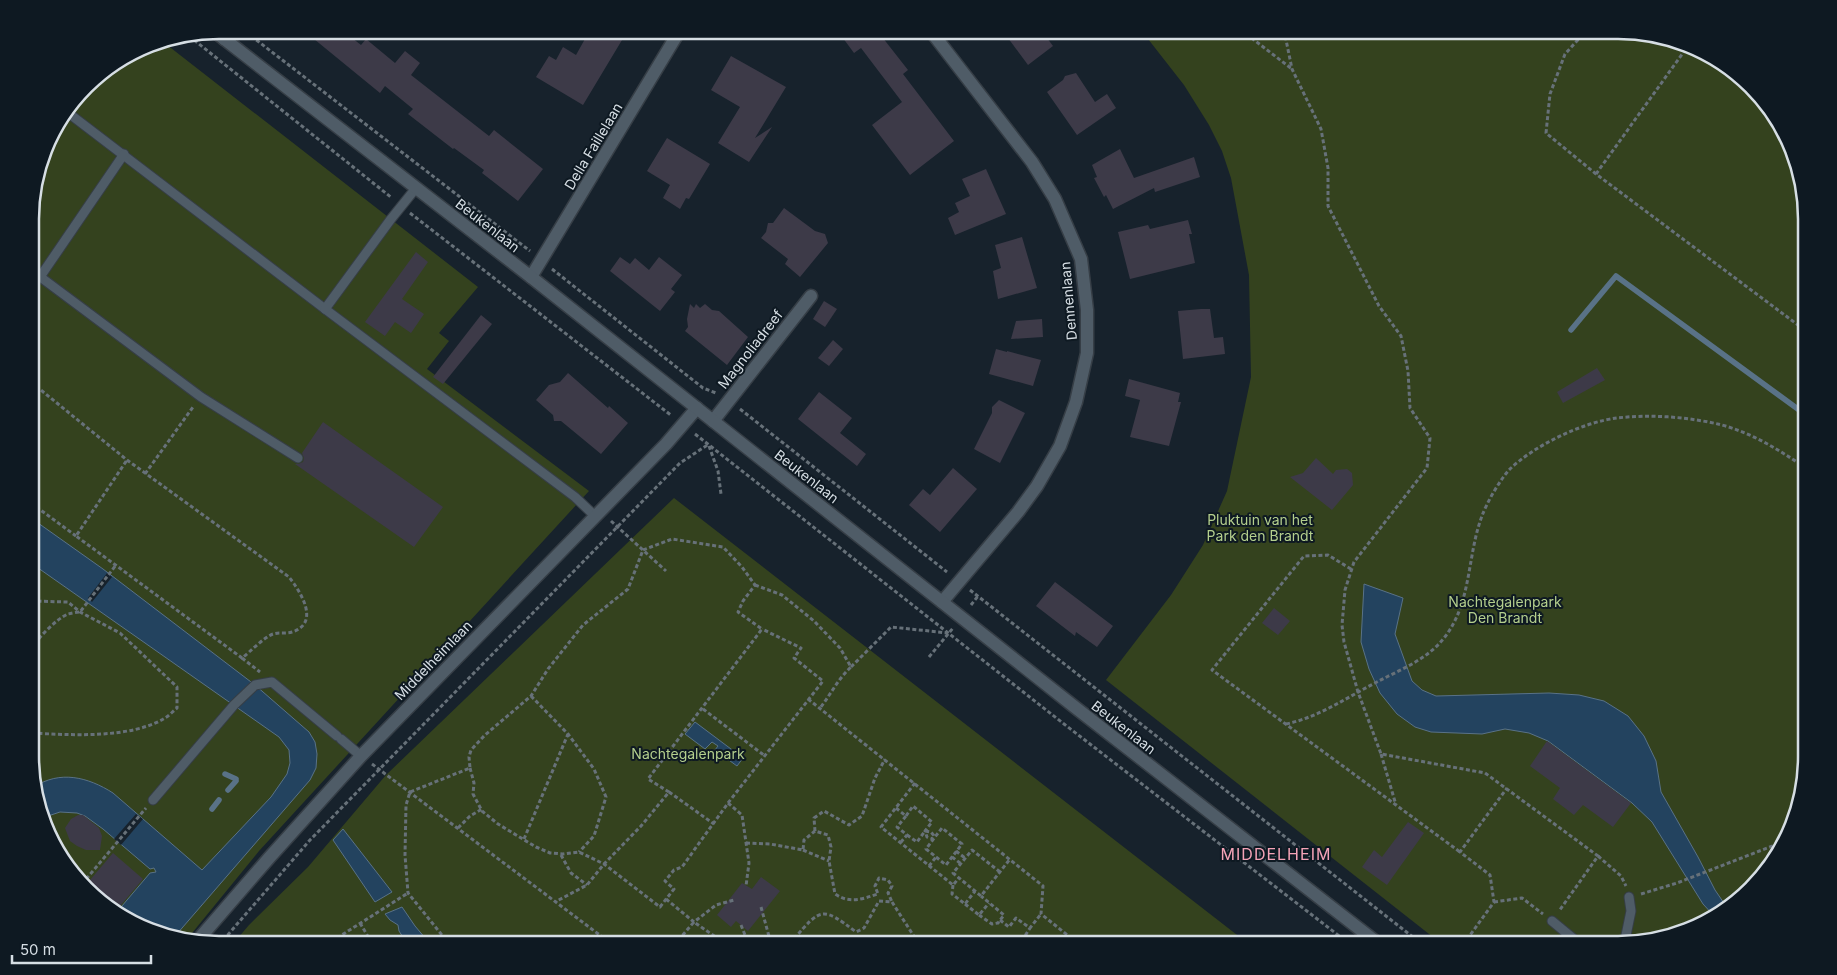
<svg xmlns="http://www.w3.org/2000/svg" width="1837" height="975" viewBox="0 0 1837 975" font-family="Inter,sans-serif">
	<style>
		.green { fill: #34421e }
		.water { fill: #23435f; stroke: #597287 }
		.pier { fill: #17222c }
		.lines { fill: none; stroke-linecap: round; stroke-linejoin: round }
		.stream { stroke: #597287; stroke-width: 5.5 }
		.building { fill: #3d3a48 }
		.service-casing { stroke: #363e46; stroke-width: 11 }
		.minor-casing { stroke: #363e46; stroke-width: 15 }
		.tertiary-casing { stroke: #363e46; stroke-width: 15 }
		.path { stroke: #677179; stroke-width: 3; stroke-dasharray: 4 2.5; stroke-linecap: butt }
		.service { stroke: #4f5c67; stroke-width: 9 }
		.minor { stroke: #4f5c67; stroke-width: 12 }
		.tertiary { stroke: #4f5c67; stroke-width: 12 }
		.labels { text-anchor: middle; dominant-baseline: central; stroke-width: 4; stroke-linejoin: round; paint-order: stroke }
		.street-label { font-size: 14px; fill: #d6dee4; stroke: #0e1922 }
		.park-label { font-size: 14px; fill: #b4cf8d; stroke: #0e1922 }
		.quarter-label { font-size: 16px; letter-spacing: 1px; fill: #f5a3b7; stroke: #0e1922 }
		.rim { fill: none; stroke: #d6dee4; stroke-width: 2.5 }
	</style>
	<rect width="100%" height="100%" fill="#17222c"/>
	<g class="green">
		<polygon points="1141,30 1619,30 1702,50 1743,77 1775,113 1805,194 1807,757 1787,840 1760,881 1723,913 1679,935 1631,945 1443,945 1106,680 1171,595 1203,545 1227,491 1251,377 1249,275 1231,178 1222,151 1209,125 1184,85"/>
		<polygon points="162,41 478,287 439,333 449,341 427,369 589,491 259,851 188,938 135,925 94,898 62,862 32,782 30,206 50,135 94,77 146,44"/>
		<polygon points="674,498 1250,945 232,945 249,925 308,867 386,775"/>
	</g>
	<g class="water">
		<path d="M31 518 103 569 255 685 309 732 315 742 317 754 316 768 310 780 176 935 135 925 116 913 150 873 156 872 154 868 150 869 103 829 85 816 77 813 60 812 45 817 34 787C60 770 88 777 113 793L202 870 271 797 287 774 290 763 289 750 279 737 31 563Z"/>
		<polygon points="1364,584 1403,598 1395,634 1412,681 1422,690 1436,696 1549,693 1579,695 1604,701 1628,716 1644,736 1656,761 1661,792 1698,857 1715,890 1728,909 1715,917 1703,904 1652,822 1632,803 1548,741 1529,733 1505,729 1482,734 1431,732 1415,727 1397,714 1380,693 1369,669 1361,642"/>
		<polygon points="695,722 743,758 737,766 715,750 718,746 712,742 705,749 685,734"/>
		<polygon points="343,829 392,892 375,902 333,840"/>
		<polygon points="402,907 415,926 431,945 408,945 399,931 398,925 390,920 385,914"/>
	</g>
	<g class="pier">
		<polygon points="107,573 112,577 92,602 88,598"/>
		<polygon points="136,814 143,819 121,845 114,839"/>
	</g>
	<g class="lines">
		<g class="stream">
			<polyline points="1571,330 1616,276 1806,415"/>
			<polyline points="225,774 236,779"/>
			<polyline points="228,790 236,781"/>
			<polyline points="212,809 219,800"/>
		</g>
	</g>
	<g class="building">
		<polygon points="303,30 342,30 361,45 366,39 395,63 405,51 420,63 411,75 489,136 494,130 543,169 518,201 482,173 484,170 454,148 453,149 408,114 413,109 385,86 380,93"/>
		<polygon points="590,30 628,30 583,105 536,77 549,56 556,60 563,47 576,55"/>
		<polygon points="837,30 863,30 870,39 879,33 908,70 903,74 954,141 910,175 872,125 902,102 861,48 854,53"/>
		<polygon points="1002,30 1041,30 1053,46 1028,65"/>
		<polygon points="731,56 786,87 755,138 772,127 749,162 718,143 740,107 711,90"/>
		<polygon points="1076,73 1095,102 1107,94 1116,108 1077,135 1047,92 1063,80 1065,76"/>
		<polygon points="667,138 710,164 689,199 686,198 680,209 663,198 670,185 647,171"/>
		<polygon points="1120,149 1134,178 1194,157 1200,177 1155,192 1154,188 1113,209 1106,195 1104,197 1094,178 1097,177 1092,165"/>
		<polygon points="986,169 1006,214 955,235 948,218 959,212 955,203 970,196 962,179"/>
		<polygon points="784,208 815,231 825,234 828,243 800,277 785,264 788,259 761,238 766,232 768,223 773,223"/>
		<polygon points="1188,220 1192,234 1189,234 1195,263 1130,279 1118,232 1148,225 1150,229"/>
		<polygon points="1022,237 1037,288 998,299 993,271 1001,268 995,245"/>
		<polygon points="416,252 428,262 402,299 424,314 411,333 395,322 385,336 365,322"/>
		<polygon points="620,257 630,264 635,258 649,270 659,257 682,275 671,289 675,292 660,311 610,271"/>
		<polygon points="824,301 837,309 825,327 813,319"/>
		<polygon points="690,304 694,308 696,304 700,308 705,304 712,310 719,311 748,337 727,365 685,331 688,327 687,319"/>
		<polygon points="1201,309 1210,309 1214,338 1223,337 1225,354 1183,359 1178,311"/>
		<polygon points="481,315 492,324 443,384 433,377"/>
		<polygon points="1042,319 1043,337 1011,339 1016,321"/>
		<polygon points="833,340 843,349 829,366 818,358"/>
		<polygon points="996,349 1007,352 1007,351 1041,360 1033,386 989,374"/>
		<polygon points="1597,368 1605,380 1563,403 1557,392"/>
		<polygon points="568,373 608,408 609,406 628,423 601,454 561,421 554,421 553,415 536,400 549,385 560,382"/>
		<polygon points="1129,379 1180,393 1178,402 1181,402 1169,446 1130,437 1140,400 1125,396"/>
		<polygon points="819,392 852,418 840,433 866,454 857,466 798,419"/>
		<polygon points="999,400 1025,413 1000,463 974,449 992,413 992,407"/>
		<polygon points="323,422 443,507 414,547 295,464 298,464 303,462 304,458 302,453"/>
		<polygon points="1316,458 1333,474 1336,470 1347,469 1352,473 1353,485 1332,510 1290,477 1303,473"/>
		<polygon points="953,468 977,489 940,532 909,505 923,489 930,495"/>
		<polygon points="1055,582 1113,626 1097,647 1076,632 1075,636 1036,606"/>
		<polygon points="1274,608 1290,621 1278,635 1262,623"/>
		<polygon points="1547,741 1631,803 1613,827 1583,805 1574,815 1553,799 1560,788 1530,766"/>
		<polygon points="78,815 83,815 99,828 102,836 100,850 86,850 77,846 70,841 65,828 71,819"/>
		<polygon points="1408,822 1424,833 1387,885 1362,867 1374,850 1382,857"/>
		<polygon points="113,853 143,879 115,912 94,898 84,887"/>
		<polygon points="761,877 780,891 748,931 736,921 731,927 717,915 742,883 752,889"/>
	</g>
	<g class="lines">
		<defs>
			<g id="service">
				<polyline points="67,112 325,309 575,497 595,516"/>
				<polyline points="31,270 201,397 298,458"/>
				<polyline points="40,277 124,154"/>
				<polyline points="325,309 391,219 416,188"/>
				<polyline points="341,739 361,756"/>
				<polyline points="153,800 234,705 255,685 272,682 337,736"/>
				<polyline points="1552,921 1581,945"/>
				<polyline points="1624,945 1631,911 1629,897"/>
			</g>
			<g id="minor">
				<polyline points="930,30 1032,162 1055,199 1081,259 1087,310 1087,353 1076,402 1060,446 1037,486 1018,512 942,602"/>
				<polyline points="224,39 232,30"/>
				<polyline points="531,277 680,30"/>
				<polyline points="713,421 811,296"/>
				<polyline points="198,940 269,858 361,756 666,444 697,408"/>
			</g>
			<polyline id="tertiary" points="214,31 531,277 1076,708 1380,945"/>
		</defs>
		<use href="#service" class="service-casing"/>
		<use href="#minor" class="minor-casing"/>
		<use href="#tertiary" class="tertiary-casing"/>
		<g class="path">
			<polyline points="1241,30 1292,69"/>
			<polyline points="1284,30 1292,69 1321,129 1328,168 1328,206 1379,306 1401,336 1408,371 1410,408 1430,438 1427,468 1354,562 1345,590 1342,625 1344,642 1358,692 1381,754 1485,773 1598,856 1559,911"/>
			<polyline points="1587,30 1565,54 1550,94 1546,133 1596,174 1806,331"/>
			<polyline points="246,32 530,251"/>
			<polyline points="189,36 392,198"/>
			<polyline points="1596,174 1688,46"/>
			<polyline points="410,213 672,416"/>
			<polyline points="552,269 703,388 716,393"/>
			<path d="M31 382 127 460 289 577C300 591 321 623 292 632 286 634 279 632 273 634 264 637 250 652 242 658L76 536 127 460"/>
			<polyline points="740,409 947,572"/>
			<polyline points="695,434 1064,724 1351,945"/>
			<polyline points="709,446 718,471 721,494"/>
			<polyline points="145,474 193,407"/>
			<polyline points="31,503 76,536"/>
			<polyline points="611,521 666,571"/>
			<polyline points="1351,569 1328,555 1304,556 1212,670 1460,852"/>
			<path d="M755 585 782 595 814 621 840 648 851 667C838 679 831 694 820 708"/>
			<polyline points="970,590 1423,945"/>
			<path d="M31 601 68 602 80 612 120 633 177 687V708C173 711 169 716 165 718 131 739 70 735 32 733"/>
			<polyline points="971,605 978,596"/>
			<path d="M31 649C38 638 56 619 68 614 72 613 77 612 80 612L116 565"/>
			<polyline points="929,657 953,628"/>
			<polyline points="242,658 260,672"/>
			<polyline points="851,667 891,627 948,633"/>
			<polyline points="531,696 568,734 594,769 606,797 594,836 579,852"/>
			<polyline points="808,699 1043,886 1041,914 1080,945"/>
			<polyline points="703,709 765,756"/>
			<path d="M1286 724C1319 717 1346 698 1375 683 1399 670 1427 660 1444 638 1472 603 1467 555 1482 516 1487 502 1500 480 1509 470 1533 446 1583 422 1617 418 1651 414 1689 417 1722 425 1754 434 1779 450 1806 468"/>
			<polyline points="1381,754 1396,805"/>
			<polyline points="372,764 613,945"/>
			<polyline points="470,768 474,783 473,794 482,811 498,824 536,847 550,853 563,854 579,852 604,864 660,907 674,889 665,881 674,870 682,867 728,803 823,681 794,658 801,648 762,629"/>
			<polyline points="915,783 881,827 953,885 959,878"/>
			<polyline points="669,792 714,824"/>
			<polyline points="728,803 742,815 749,863 746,886"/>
			<polyline points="896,808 906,816 897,827 907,835 901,842"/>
			<polyline points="906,816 913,806 932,822 925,831 927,837 933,839"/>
			<polyline points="458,828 470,816 482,809"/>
			<polyline points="815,831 814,818 824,811 849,825 862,816 875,778 885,759"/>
			<polyline points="907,835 917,842 925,831 931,832 935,837 942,828 962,844 946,865 926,849 935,837"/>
			<polyline points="524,839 568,734"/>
			<path d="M746 843 770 844 803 850 804 840 815 831 828 835 831 847 829 861 835 894C850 904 862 899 878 894L875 886 879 878 888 880 892 886 888 893 892 902"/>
			<polyline points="803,850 829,861"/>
			<polyline points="956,851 965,858"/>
			<polyline points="561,855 571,873 587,885"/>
			<polyline points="1598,856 1621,876 1626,886"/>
			<polyline points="952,857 960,863"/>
			<polyline points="929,866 936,857"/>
			<polyline points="1000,872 972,850 953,873 981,896 1010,859"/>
			<polyline points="82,884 146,808"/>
			<polyline points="953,885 952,894 965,904 975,891"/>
			<polyline points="1641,894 1677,883 1775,845 1790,831"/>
			<polyline points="666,899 694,922 716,905 734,900"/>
			<polyline points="1494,902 1522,898 1543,914"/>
			<polyline points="965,904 979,915 989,903"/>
			<polyline points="761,907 770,940"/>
			<polyline points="979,915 992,924 998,923 1004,915 981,896"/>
			<polyline points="1000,920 1009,927 1016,918 1030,928 1041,914"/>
			<polyline points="360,923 373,945"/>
			<polyline points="741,925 749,945"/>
			<path d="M794 939C821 907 823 907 856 932L864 928 879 901 892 902 915 938 925 945"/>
			<polyline points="219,945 310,840 680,463 709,444"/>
			<polyline points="326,945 408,893"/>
			<polyline points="450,945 408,893 405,855 406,805 410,792 470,768 469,757 471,750 485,735 531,696 548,669 583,625 628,589 643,550 672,539 723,547 742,567 755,585 743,601 738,612 762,629 648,779 669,792 641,826 604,864 587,885 555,902"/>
			<polyline points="674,945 694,922 727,945"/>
			<polyline points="769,945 770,940 782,945"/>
			<polyline points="789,945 794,939 805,945"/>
			<polyline points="1009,945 1023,939 1030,928"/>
			<polyline points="1463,945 1494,902 1490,875 1460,852 1507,788"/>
		</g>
		<use href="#service" class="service"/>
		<use href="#minor" class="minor"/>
		<use href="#tertiary" class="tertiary"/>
	</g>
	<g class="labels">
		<g class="street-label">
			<text transform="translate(593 146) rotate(-59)">Della Faillelaan</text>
			<text transform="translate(488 225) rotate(38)">Beukenlaan</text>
			<text transform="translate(1068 301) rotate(-95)">Dennenlaan</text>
			<text transform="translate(750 349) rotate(-52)">Magnoliadreef</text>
			<text transform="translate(807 476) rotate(38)">Beukenlaan</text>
			<text transform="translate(433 660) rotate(-46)">Middelheimlaan</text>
			<text transform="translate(1124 727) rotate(38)">Beukenlaan</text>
		</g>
		<g class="park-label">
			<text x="1260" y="519">Pluktuin van het<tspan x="1260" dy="16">Park den Brandt</tspan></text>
			<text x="1505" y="601">Nachtegalenpark<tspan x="1505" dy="16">Den Brandt</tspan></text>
			<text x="688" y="753">Nachtegalenpark</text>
		</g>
		<g class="quarter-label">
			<text x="1276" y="854">MIDDELHEIM</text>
		</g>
	</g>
	<path d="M0 0H1837V975H0ZM219 39H1618A180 180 0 0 1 1798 219V756A180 180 0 0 1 1618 936H219A180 180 0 0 1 39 756V219A180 180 0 0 1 219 39Z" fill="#0e1922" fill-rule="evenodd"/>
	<path class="rim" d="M219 39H1618A180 180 0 0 1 1798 219V756A180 180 0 0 1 1618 936H219A180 180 0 0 1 39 756V219A180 180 0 0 1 219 39Z"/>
	<path d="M12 955v8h139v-8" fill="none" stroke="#d6dee4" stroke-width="2.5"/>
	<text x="20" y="955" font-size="15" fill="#d6dee4" stroke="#0e1922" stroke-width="4" paint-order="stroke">50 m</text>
</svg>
